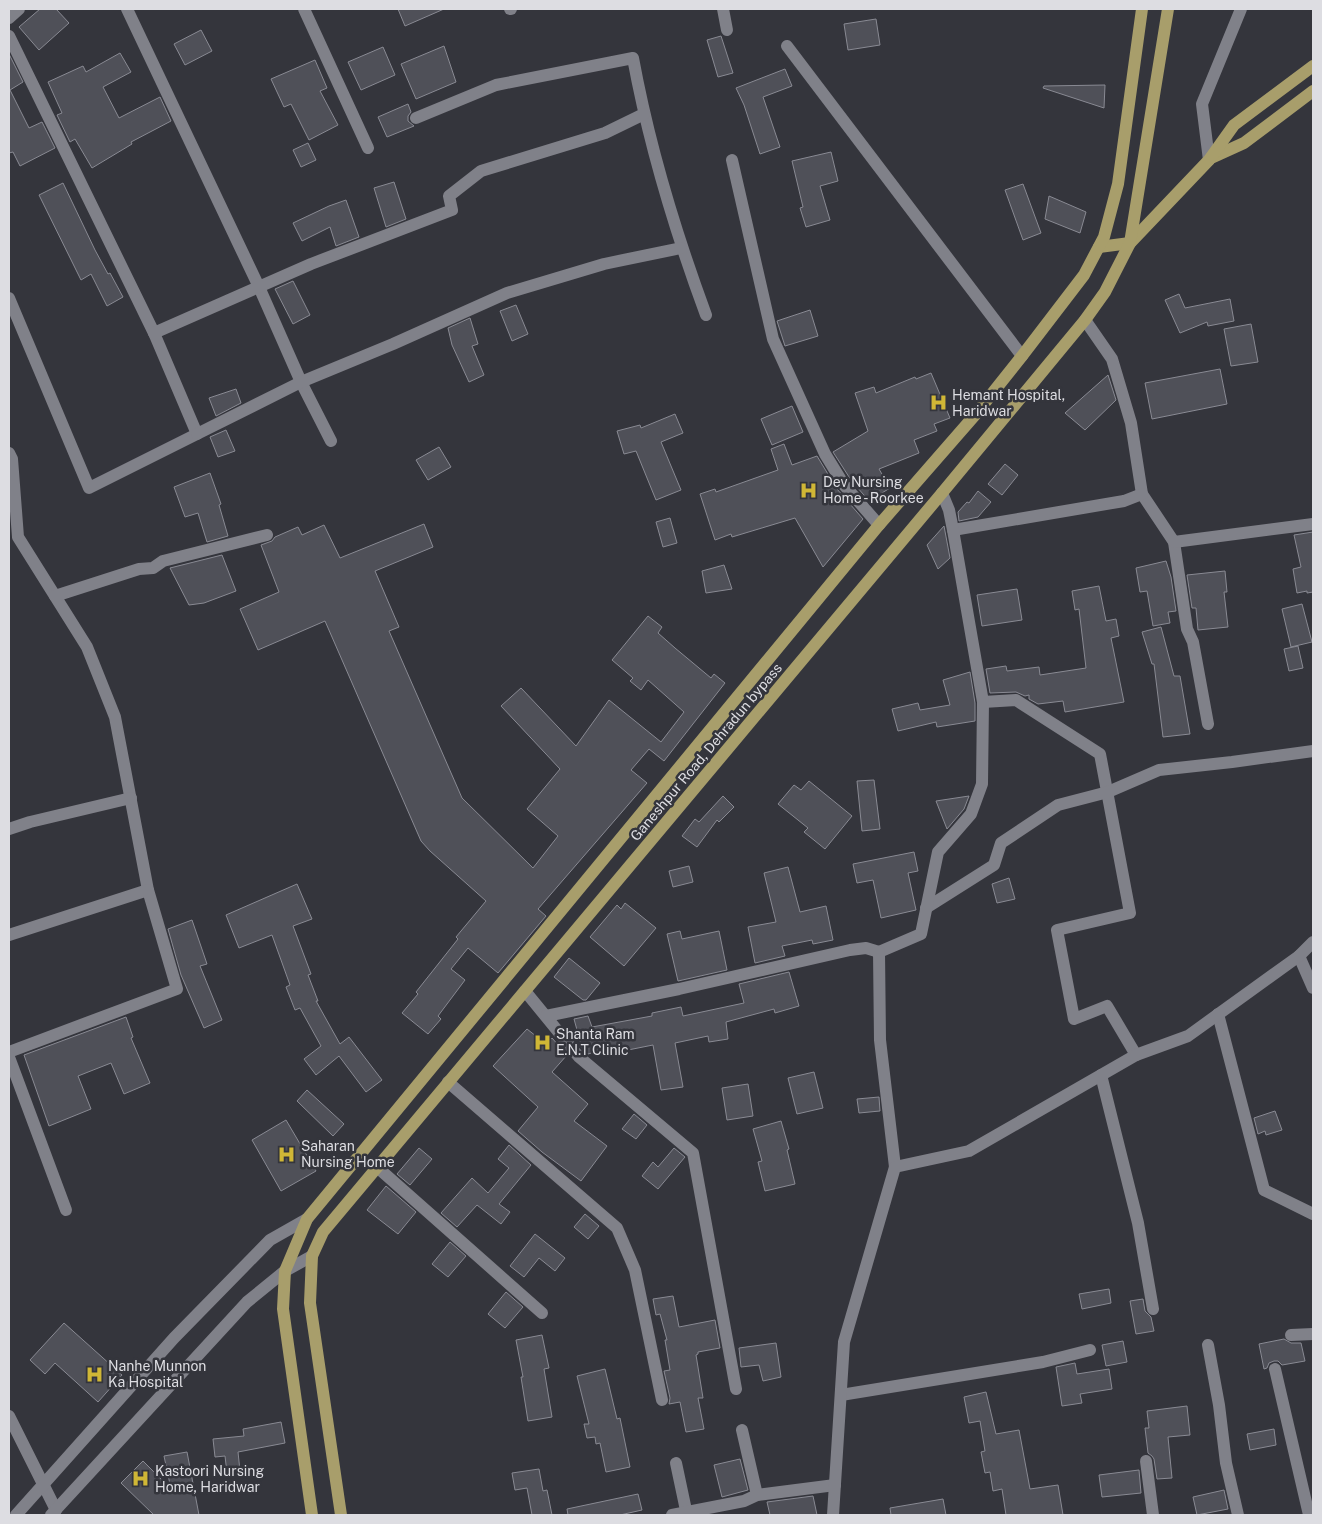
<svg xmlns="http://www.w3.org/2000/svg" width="1322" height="1524" viewBox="0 0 1322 1524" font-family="'Public Sans',sans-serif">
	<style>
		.building { fill: #4f5058; stroke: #898a93 }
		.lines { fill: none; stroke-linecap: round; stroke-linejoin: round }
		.minor { stroke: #808189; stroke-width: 12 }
		.major { stroke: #a89e6b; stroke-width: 12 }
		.labels { text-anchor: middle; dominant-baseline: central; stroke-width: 5; stroke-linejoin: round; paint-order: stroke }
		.poi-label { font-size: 14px; fill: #dddde2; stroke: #34353c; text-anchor: start }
		.street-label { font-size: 14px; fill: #dddde2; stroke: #34353c }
	</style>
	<rect width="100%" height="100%" fill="#34353c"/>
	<g class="building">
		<polygon points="40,9 56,9 69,23 39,50 19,27"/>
		<polygon points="398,9 444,9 405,26"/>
		<polygon points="876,19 880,45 848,50 844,24"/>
		<polygon points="201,30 212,51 185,65 174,44"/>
		<polygon points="721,36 733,73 718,77 707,40"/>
		<polygon points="444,46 456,82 416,99 401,64"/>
		<polygon points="383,47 395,75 361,90 348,62"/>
		<polygon points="120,53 131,72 103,87 119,118 160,97 171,121 131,142 132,144 92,168 75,139 70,142 57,115 62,113 48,82 83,66 86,72"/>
		<polygon points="9,54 23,82 10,90 29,128 42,122 55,148 20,166 13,152 9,153"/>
		<polygon points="315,60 327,88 320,91 338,125 309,140 291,104 284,107 271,79"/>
		<polygon points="785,69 792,86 763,97 780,147 760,154 744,105 736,88"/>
		<polygon points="1105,85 1104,108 1043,88 1044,86"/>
		<polygon points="408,104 411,112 408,116 408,121 414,126 387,137 378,117"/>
		<polygon points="308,143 316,160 301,167 293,150"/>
		<polygon points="831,152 838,181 820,186 830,220 806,227 800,208 803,207 792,161"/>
		<polygon points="394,182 406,219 386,227 374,188"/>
		<polygon points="63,183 95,250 108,274 110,273 123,297 107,306 91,274 81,280 39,195"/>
		<polygon points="1023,184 1041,233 1023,240 1005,190"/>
		<polygon points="1049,196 1086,212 1080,233 1045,219"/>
		<polygon points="346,200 359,237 336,246 330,227 302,241 293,223 329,206"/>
		<polygon points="293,281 310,315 293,324 275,289"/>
		<polygon points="1179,294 1185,308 1230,299 1234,321 1208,326 1207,322 1180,333 1165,300"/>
		<polygon points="516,305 528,334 512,341 500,311"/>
		<polygon points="810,310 818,336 785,346 777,321"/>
		<polygon points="470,318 478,344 472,346 484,375 469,382 452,345 448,328"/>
		<polygon points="1251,324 1258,362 1231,366 1224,329"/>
		<polygon points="1220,369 1227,404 1152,419 1145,383"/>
		<polygon points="931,373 950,418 934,424 937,431 914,440 919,453 879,469 890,488 869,501 851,480 833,452 868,431 855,393 874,387 876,393 915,377 916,379"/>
		<polygon points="1108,375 1116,400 1085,430 1065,413"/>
		<polygon points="236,389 241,403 216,416 209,398"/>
		<polygon points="792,406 803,432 772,445 761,419"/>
		<polygon points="675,414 683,433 661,442 681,490 656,500 636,451 624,454 617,431 640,425 641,428"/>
		<polygon points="226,430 235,451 218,457 210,437"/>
		<polygon points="784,444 792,465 817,456 837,489 863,519 823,567 795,518 732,537 731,534 715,540 700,494 715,489 716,492 778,470 771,449"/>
		<polygon points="439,447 451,467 428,480 416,460"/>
		<polygon points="1005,464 1018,475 1002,495 988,484"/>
		<polygon points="210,473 221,504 219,505 228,536 207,542 198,513 185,517 174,487"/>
		<polygon points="978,491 991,502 978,517 959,521 958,512 967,502 969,503"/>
		<polygon points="670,518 677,543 663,547 656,522"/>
		<polygon points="424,524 433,547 375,571 399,627 389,631 462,798 533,868 558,836 527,809 560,769 501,706 521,688 576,746 609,700 661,742 684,712 648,680 641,690 630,681 633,678 612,660 648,616 662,627 658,633 675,648 711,678 714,674 725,683 664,761 649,749 631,770 647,783 538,909 546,916 498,973 468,948 451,969 465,980 438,1016 441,1019 428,1034 402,1013 418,994 416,992 458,939 456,937 486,901 430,851 421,841 325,621 258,650 240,609 279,592 261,545 272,541 275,537 298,527 302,535 324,525 340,558"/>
		<polygon points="944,526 950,558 938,569 927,545"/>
		<polygon points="1313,532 1313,592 1307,593 1307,591 1297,593 1293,569 1301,567 1294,535"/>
		<polygon points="222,555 236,591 204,603 189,605 170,568"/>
		<polygon points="1166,561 1171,577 1176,611 1168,612 1170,623 1153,626 1147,591 1140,592 1136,568"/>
		<polygon points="724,565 732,589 706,593 702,571"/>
		<polygon points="1225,571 1227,592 1224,592 1228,627 1198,630 1196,608 1192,608 1187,575"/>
		<polygon points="1099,586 1106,621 1116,619 1119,636 1111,638 1124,702 1065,712 1063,701 1038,704 1029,699 1029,695 1025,696 1016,692 990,693 986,669 1006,666 1007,671 1039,667 1040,675 1086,668 1079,609 1075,610 1072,591"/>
		<polygon points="1017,589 1022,620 982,626 977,595"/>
		<polygon points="1302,604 1312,642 1291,647 1282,609"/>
		<polygon points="1161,627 1174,676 1180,676 1190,734 1163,737 1154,664 1152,664 1142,632"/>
		<polygon points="1298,646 1303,668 1289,671 1284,649"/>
		<polygon points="970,672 975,703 975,721 937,727 936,722 898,731 892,709 918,703 920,710 950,705 943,680"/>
		<polygon points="874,780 880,829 862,831 857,781"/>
		<polygon points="809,781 852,816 825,849 804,832 808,828 778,804 794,785 801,790"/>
		<polygon points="723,796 734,807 719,822 717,820 697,847 682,836 695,819 699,822"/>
		<polygon points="969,796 964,809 947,829 936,801"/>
		<polygon points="914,852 918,871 908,873 916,910 881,918 873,880 857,883 853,864"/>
		<polygon points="689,866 693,882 673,887 669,871"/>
		<polygon points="788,867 800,912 826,906 833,940 813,944 812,940 782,946 785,956 755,963 748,927 776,922 764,873"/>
		<polygon points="1009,878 1015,899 997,903 992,884"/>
		<polygon points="297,884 312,919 293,926 311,974 308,975 318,1001 316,1001 340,1044 349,1037 382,1080 366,1092 339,1056 316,1075 304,1059 321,1046 300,1008 295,1010 286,987 290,985 272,935 239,948 226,915"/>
		<polygon points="625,903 656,928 624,966 590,937 617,905 621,909"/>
		<polygon points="192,920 207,964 200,966 222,1020 204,1028 181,975 168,929"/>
		<polygon points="680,931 682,939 719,931 727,970 678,981 667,934"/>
		<polygon points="569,958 600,983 586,1000 583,1000 554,977"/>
		<polygon points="789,972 799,1006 775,1013 774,1009 726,1022 728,1039 709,1042 708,1036 675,1043 683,1087 661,1090 653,1045 613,1053 612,1047 588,1054 582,1048 574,1019 588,1016 592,1027 652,1016 652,1013 681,1007 683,1016 744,1003 739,984"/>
		<polygon points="126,1017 133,1037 131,1038 150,1083 124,1094 111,1063 78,1076 91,1109 49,1126 24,1055"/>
		<polygon points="527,1029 546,1044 552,1038 567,1055 552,1072 588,1104 574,1121 607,1146 581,1181 542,1152 518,1131 538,1107 493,1066"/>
		<polygon points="814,1072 823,1108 797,1114 788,1078"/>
		<polygon points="748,1084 753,1116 727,1120 722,1088"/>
		<polygon points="307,1090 344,1124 333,1136 297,1101"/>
		<polygon points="879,1097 880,1111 859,1113 857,1099"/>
		<polygon points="1275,1111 1282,1130 1266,1135 1265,1131 1258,1134 1254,1118"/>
		<polygon points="634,1114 647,1125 636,1139 622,1129"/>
		<polygon points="286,1120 316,1171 281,1191 252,1140"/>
		<polygon points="781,1121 789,1149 787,1150 795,1184 765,1191 758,1162 762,1161 753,1129"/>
		<polygon points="509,1145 531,1165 499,1204 510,1212 501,1224 477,1205 457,1227 441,1213 472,1178 488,1193 509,1168 498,1159"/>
		<polygon points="419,1148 432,1159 410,1185 397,1174"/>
		<polygon points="674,1148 685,1157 658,1189 642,1176 653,1162 658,1167"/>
		<polygon points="386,1186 416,1212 398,1234 367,1210"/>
		<polygon points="585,1214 599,1226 588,1239 574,1227"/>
		<polygon points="535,1234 565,1258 555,1271 539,1258 524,1277 510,1266"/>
		<polygon points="450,1242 466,1256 448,1277 432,1264"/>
		<polygon points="1109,1289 1111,1303 1082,1309 1079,1294"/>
		<polygon points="506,1292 523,1307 505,1328 488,1314"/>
		<polygon points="673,1296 679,1327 715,1320 720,1348 698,1352 698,1354 696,1355 703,1398 698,1398 704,1429 686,1432 680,1402 669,1404 670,1398 664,1371 670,1370 665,1340 667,1340 660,1314 656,1315 653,1299"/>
		<polygon points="1143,1299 1145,1311 1151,1317 1154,1331 1136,1334 1130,1301"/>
		<polygon points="64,1323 122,1375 98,1402 55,1363 45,1374 30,1360"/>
		<polygon points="542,1335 549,1368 544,1369 552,1417 528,1421 521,1377 523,1377 516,1340"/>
		<polygon points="1284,1339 1291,1343 1301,1343 1305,1361 1282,1365 1278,1361 1274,1361 1269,1363 1267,1368 1264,1369 1259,1344"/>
		<polygon points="1123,1341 1127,1362 1106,1366 1102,1345"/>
		<polygon points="776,1343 781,1377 763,1381 759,1365 741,1367 739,1348"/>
		<polygon points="1075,1363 1077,1374 1109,1369 1112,1389 1080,1394 1082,1403 1062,1406 1056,1367"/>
		<polygon points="605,1369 617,1419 620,1418 630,1467 606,1472 600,1443 596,1444 595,1437 587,1438 584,1424 589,1424 577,1376"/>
		<polygon points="986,1392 996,1434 1019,1430 1030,1489 1058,1485 1063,1515 1006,1515 1002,1489 993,1491 990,1472 985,1473 981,1452 985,1451 980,1421 969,1423 964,1397"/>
		<polygon points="1187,1406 1190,1435 1168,1437 1172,1478 1157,1479 1154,1459 1152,1456 1148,1453 1145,1428 1149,1428 1147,1411"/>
		<polygon points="281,1422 285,1443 238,1452 240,1471 227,1473 225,1456 215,1457 213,1439 244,1436 243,1429"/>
		<polygon points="1274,1429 1276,1445 1250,1450 1247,1434"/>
		<polygon points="187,1452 199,1515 154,1515 121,1483 143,1461 171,1489 164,1456"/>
		<polygon points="740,1459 748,1490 722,1497 714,1465"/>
		<polygon points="539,1469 543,1491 547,1490 552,1515 532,1515 527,1488 515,1490 512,1473"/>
		<polygon points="1139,1470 1141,1493 1102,1497 1099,1475"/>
		<polygon points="1224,1490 1228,1509 1197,1515 1193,1497"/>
		<polygon points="638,1494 642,1510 620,1515 568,1515 567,1509"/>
		<polygon points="813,1496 817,1515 770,1515 767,1502"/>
		<polygon points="943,1499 946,1515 891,1515 890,1508"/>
	</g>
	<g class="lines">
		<g class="minor">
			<polyline points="127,9 259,287 301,382 331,441"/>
			<polyline points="304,9 368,148"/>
			<polyline points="510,9 511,9"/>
			<polyline points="723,9 727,30"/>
			<polyline points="9,18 19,9"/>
			<polyline points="9,36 154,333"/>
			<polyline points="787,46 1022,356"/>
			<path d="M416 118 496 85 633 58C649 145 675 231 706 315"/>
			<polyline points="732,160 773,339 825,454 844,485 879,525"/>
			<polyline points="1209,160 1202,104 1241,9"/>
			<polyline points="9,298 89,488 197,434 154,333 311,264 452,210 449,196 481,171 605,133 644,114"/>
			<polyline points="1085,320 1112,359 1131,423 1142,494 1174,542 1187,629 1193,642 1208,724"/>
			<polyline points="197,434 301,382 393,344 507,293 604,264 681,248"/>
			<polyline points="9,453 12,459 18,537 87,647 115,717 148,890"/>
			<polyline points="953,530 1124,501 1142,494"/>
			<polyline points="1174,542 1313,524"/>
			<polyline points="55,596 139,569 153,568 163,561 267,535"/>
			<polyline points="983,702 1016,700 1100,754 1130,913 1057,930 1074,1019 1107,1006 1136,1055"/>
			<polyline points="9,829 30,822 131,798"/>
			<polyline points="926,908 994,865 1001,843 1058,805 1108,792 1159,770 1232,762 1313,751"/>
			<polyline points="9,935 148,890 177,989 9,1052"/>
			<polyline points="879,952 921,934 938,852 971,814 982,784 983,702 953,530 949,510 942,493"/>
			<polyline points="1299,956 1313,988"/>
			<polyline points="525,991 579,1057 693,1153 736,1389"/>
			<polyline points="1218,1014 1264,1190 1313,1214"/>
			<polyline points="546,1016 679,989 850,950 866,948 879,952 880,1040 895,1167"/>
			<polyline points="9,1057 66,1210"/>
			<polyline points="1101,1075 1138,1223 1153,1309"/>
			<polyline points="448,1082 617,1228 635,1270 662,1400"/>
			<polyline points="377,1167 542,1313"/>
			<polyline points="1291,1335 1313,1334"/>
			<polyline points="1208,1345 1219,1405 1226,1463 1238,1515"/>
			<polyline points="1275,1369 1309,1515"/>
			<polyline points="841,1395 1043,1362 1090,1350"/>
			<polyline points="9,1416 56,1510"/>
			<polyline points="742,1430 757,1495"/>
			<polyline points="1146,1461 1153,1515"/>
			<polyline points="676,1463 687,1515"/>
			<polyline points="16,1515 174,1338 270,1240 307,1219"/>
			<polyline points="51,1515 247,1302 285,1271 312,1256"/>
			<polyline points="672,1515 744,1501 757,1495 835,1485"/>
			<polyline points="833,1515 844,1342 895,1167 969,1151 1136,1055 1188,1036 1299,956 1313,942"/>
		</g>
		<g class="major">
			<polyline points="1211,158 1244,143 1313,91"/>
			<polyline points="1099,247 1130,243 1209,160 1234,125 1313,66"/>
			<polyline points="312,1515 283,1309 285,1271 307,1219 879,525 975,415 1022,356 1084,275 1104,237 1118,184 1142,9"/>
			<polyline points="341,1515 310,1303 312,1256 323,1232 942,493 1085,320 1105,292 1130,243 1168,9"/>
		</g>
	</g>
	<defs>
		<symbol id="hospital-bare" viewBox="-9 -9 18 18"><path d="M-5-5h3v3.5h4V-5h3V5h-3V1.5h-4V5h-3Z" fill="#d0b736" stroke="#34353c" stroke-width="2.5" paint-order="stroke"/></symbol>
	</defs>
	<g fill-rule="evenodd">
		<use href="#hospital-bare" x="926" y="390" width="25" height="25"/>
		<use href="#hospital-bare" x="796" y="478" width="25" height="25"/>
		<use href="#hospital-bare" x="530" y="1030" width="25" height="25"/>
		<use href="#hospital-bare" x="274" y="1142" width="25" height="25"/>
		<use href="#hospital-bare" x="82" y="1362" width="25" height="25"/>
		<use href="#hospital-bare" x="128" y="1466" width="25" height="25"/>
	</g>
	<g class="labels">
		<g class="poi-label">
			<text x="952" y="395">Hemant Hospital,<tspan x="952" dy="16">Haridwar</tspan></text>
			<text x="823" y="482">Dev Nursing<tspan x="823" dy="16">Home - Roorkee</tspan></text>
			<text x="556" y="1034">Shanta Ram<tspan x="556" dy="16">E.N.T Clinic</tspan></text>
			<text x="301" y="1146">Saharan<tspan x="301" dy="16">Nursing Home</tspan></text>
			<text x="108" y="1366">Nanhe Munnon<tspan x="108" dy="16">Ka Hospital</tspan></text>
			<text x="155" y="1471">Kastoori Nursing<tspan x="155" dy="16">Home, Haridwar</tspan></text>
		</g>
		<g class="street-label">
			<text transform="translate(706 752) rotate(-50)">Ganeshpur Road, Dehradun bypass</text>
		</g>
	</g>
	<rect width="1322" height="1524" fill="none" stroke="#dddde2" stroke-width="20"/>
</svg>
